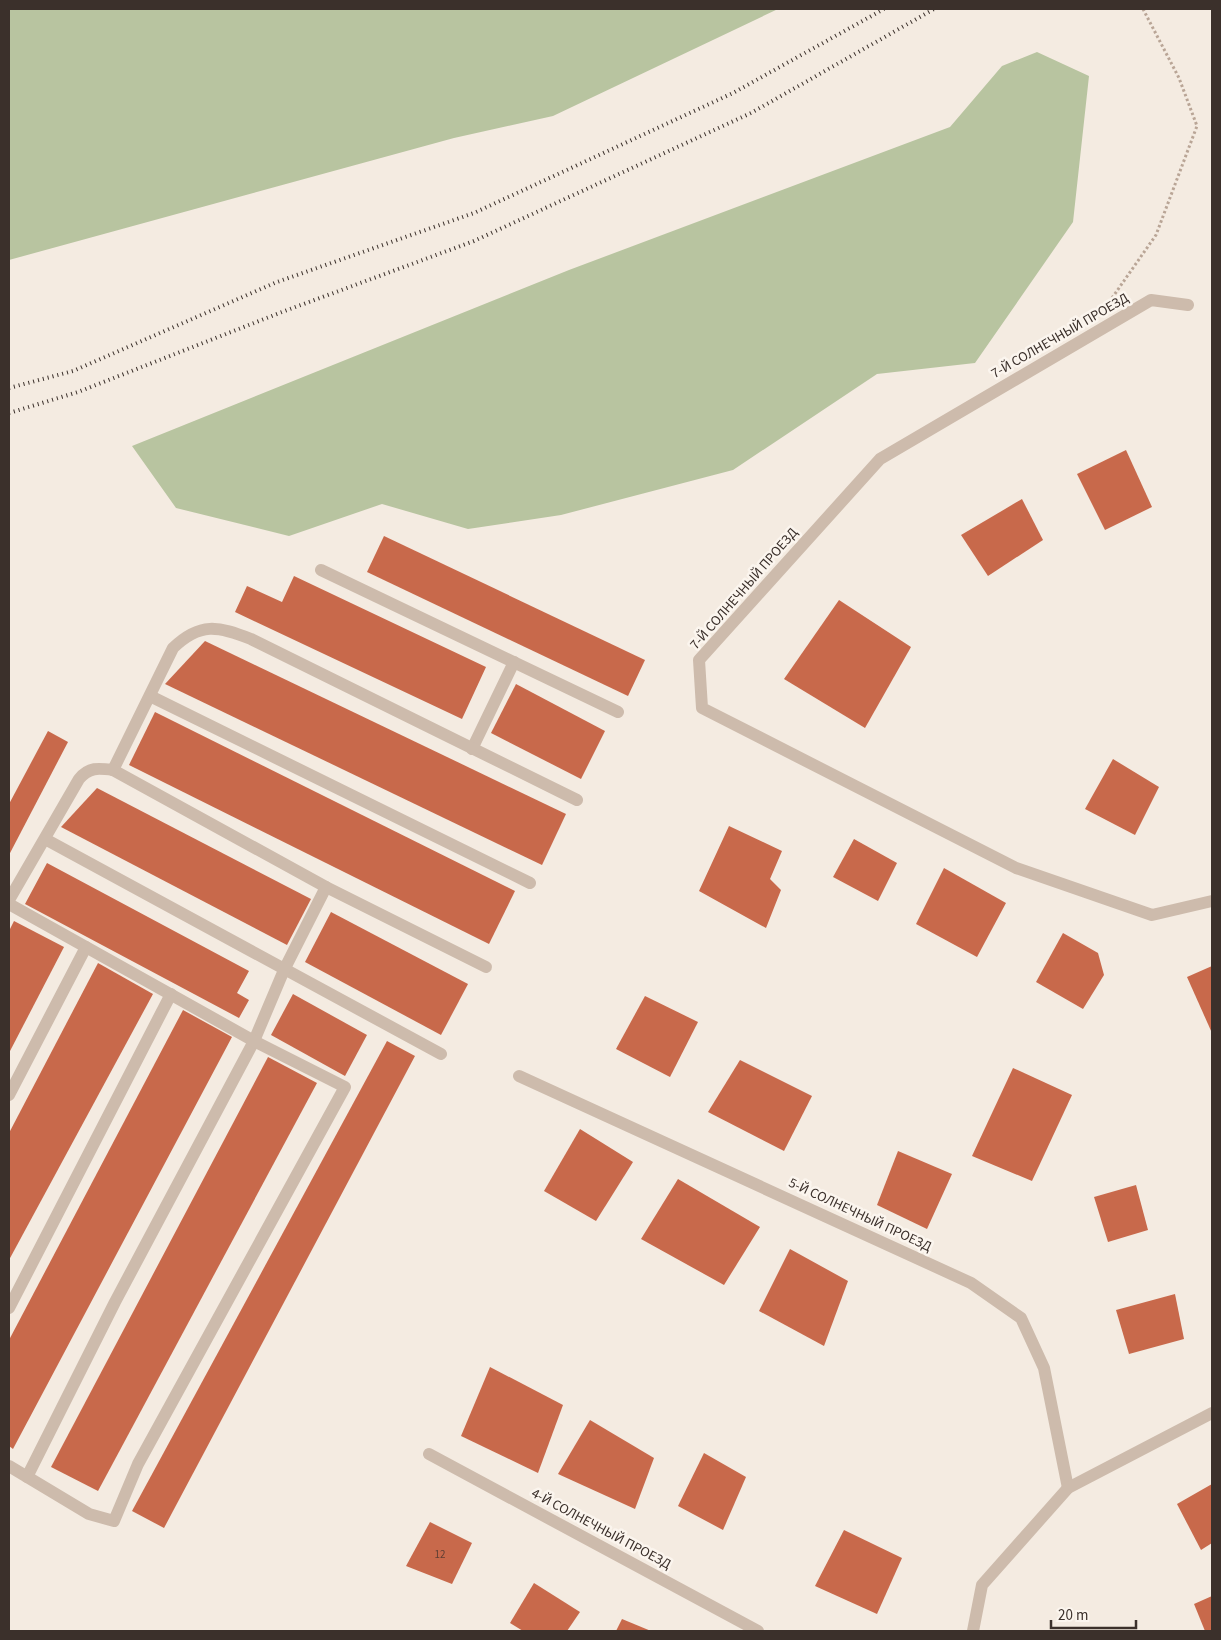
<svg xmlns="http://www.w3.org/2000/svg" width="1221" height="1640" viewBox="0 0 1221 1640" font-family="'Source Sans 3',sans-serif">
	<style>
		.green { fill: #b8c4a0 }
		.building { fill: #c8694b }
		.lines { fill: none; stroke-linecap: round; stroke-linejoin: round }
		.path { stroke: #b9a596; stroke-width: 3; stroke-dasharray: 2.5 2.5; stroke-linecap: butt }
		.service { stroke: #cdbbac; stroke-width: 12 }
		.minor { stroke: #cdbbac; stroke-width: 12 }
		.rail { stroke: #3b302b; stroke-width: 4; stroke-dasharray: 1 4; stroke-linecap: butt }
		.labels { text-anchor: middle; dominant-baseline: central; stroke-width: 5; stroke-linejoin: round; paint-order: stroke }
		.number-label { font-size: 11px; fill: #5e3e33 }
		.street-label { font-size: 14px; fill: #3b302b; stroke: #fbf5ee }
	</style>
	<rect width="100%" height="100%" fill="#f4ebe1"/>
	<g class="green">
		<polygon points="9,9 778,9 553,116 454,138 9,260"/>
		<polygon points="1037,52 1089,76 1073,222 975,363 877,374 733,470 561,515 468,529 382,504 289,536 176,508 132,446 569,270 950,127 1002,66"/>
	</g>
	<g class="building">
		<polygon points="1126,450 1152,507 1105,530 1077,474"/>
		<polygon points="1022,499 1043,540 988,576 961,535"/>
		<polygon points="384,536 645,660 628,696 367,572"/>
		<polygon points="294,576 486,667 462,719 235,612 247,586 282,602"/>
		<polygon points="839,600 911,647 865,728 784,679"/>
		<polygon points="205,641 566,814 542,865 165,684"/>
		<polygon points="516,684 605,731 581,779 491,733"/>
		<polygon points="155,712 515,891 489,944 129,765"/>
		<polygon points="48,731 68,742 9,855 9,804"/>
		<polygon points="1113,759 1159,787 1135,835 1085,809"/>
		<polygon points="97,788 311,899 287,945 61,827"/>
		<polygon points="729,826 782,851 770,879 781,890 766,928 699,891"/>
		<polygon points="854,839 897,863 878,901 833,877"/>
		<polygon points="47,863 249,971 237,993 249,1000 239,1018 25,904"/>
		<polygon points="944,868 1006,903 977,957 916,924"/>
		<polygon points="331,912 468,984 441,1035 305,962"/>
		<polygon points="14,921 64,947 9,1053 9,931"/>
		<polygon points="1063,933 1098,953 1104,975 1083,1009 1036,982"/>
		<polygon points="98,963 153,994 9,1260 9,1133"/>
		<polygon points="1212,966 1212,1033 1187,977"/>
		<polygon points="293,994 367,1035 345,1076 271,1035"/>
		<polygon points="645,996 698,1022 670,1077 616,1049"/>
		<polygon points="183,1010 232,1037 13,1449 9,1446 9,1340"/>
		<polygon points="387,1041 415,1056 164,1528 132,1511"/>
		<polygon points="268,1057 317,1083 98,1491 51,1467"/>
		<polygon points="740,1060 812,1096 784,1151 708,1112"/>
		<polygon points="1013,1068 1072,1095 1032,1181 972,1156"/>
		<polygon points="580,1129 633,1162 596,1221 544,1191"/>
		<polygon points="898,1151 952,1174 927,1229 877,1205"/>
		<polygon points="678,1179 760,1227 724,1285 641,1239"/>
		<polygon points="1136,1185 1148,1230 1108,1242 1094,1197"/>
		<polygon points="790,1249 848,1281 824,1346 759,1311"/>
		<polygon points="1175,1294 1184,1339 1129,1354 1116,1310"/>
		<polygon points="490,1367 563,1405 538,1473 461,1436"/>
		<polygon points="590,1420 654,1458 635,1509 558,1474"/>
		<polygon points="704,1453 746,1477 723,1530 678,1506"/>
		<polygon points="1212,1484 1212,1543 1201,1550 1177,1504"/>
		<polygon points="430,1522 472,1543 452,1584 406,1566"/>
		<polygon points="844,1530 902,1558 877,1614 815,1586"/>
		<polygon points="534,1583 580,1612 567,1631 523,1631 510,1623"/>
		<polygon points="1212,1596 1212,1631 1205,1631 1194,1604"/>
		<polygon points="622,1619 651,1631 616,1631"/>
	</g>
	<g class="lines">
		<polyline class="path" points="1112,298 1156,235 1197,126 1179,78 1143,9"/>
		<g class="service">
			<polyline points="321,570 618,712"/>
			<polyline points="150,696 530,883"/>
			<polyline points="472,749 514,662"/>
			<path d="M113 770 173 648C200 622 218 626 251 639L577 800"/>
			<polyline points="45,839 441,1054"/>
			<polyline points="326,887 486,967"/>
			<path d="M9 900 79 779C89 767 98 768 113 770L326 887 284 970 254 1041 115 1302 27 1477"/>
			<polyline points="9,904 254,1041 345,1087 138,1464 114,1521 89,1514 9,1466"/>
			<polyline points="9,1095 86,947"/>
			<polyline points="9,1308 171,994"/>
		</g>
		<g class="minor">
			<polyline points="1188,305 1151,300 880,459 699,660 702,708 1016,868 1152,915 1212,901"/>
			<polyline points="519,1076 971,1283 1021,1318 1044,1368 1068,1488"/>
			<polyline points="429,1454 758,1631"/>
			<polyline points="973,1631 982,1585 1068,1488 1212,1413"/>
		</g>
		<g class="rail">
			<polyline points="9,388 73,371 277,282 474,213 733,93 884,9"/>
			<polyline points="9,413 78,392 282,312 474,241 751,113 934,9"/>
		</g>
	</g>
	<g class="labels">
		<g class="number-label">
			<text x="440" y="1554">12</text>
		</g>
		<g class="street-label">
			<text transform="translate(1060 336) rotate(-30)">7-Й СОЛНЕЧНЫЙ ПРОЕЗД</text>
			<text transform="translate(744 589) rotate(-49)">7-Й СОЛНЕЧНЫЙ ПРОЕЗД</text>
			<text transform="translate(860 1215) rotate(25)">5-Й СОЛНЕЧНЫЙ ПРОЕЗД</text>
			<text transform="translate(601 1529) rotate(28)">4-Й СОЛНЕЧНЫЙ ПРОЕЗД</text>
		</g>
	</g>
	<rect width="1221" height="1640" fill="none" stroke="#3b302b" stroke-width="20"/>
	<path d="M1051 1620v8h85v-8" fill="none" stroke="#3b302b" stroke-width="2.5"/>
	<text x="1058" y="1620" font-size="15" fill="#3b302b" stroke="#fbf5ee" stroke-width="4" paint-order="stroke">20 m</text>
</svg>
